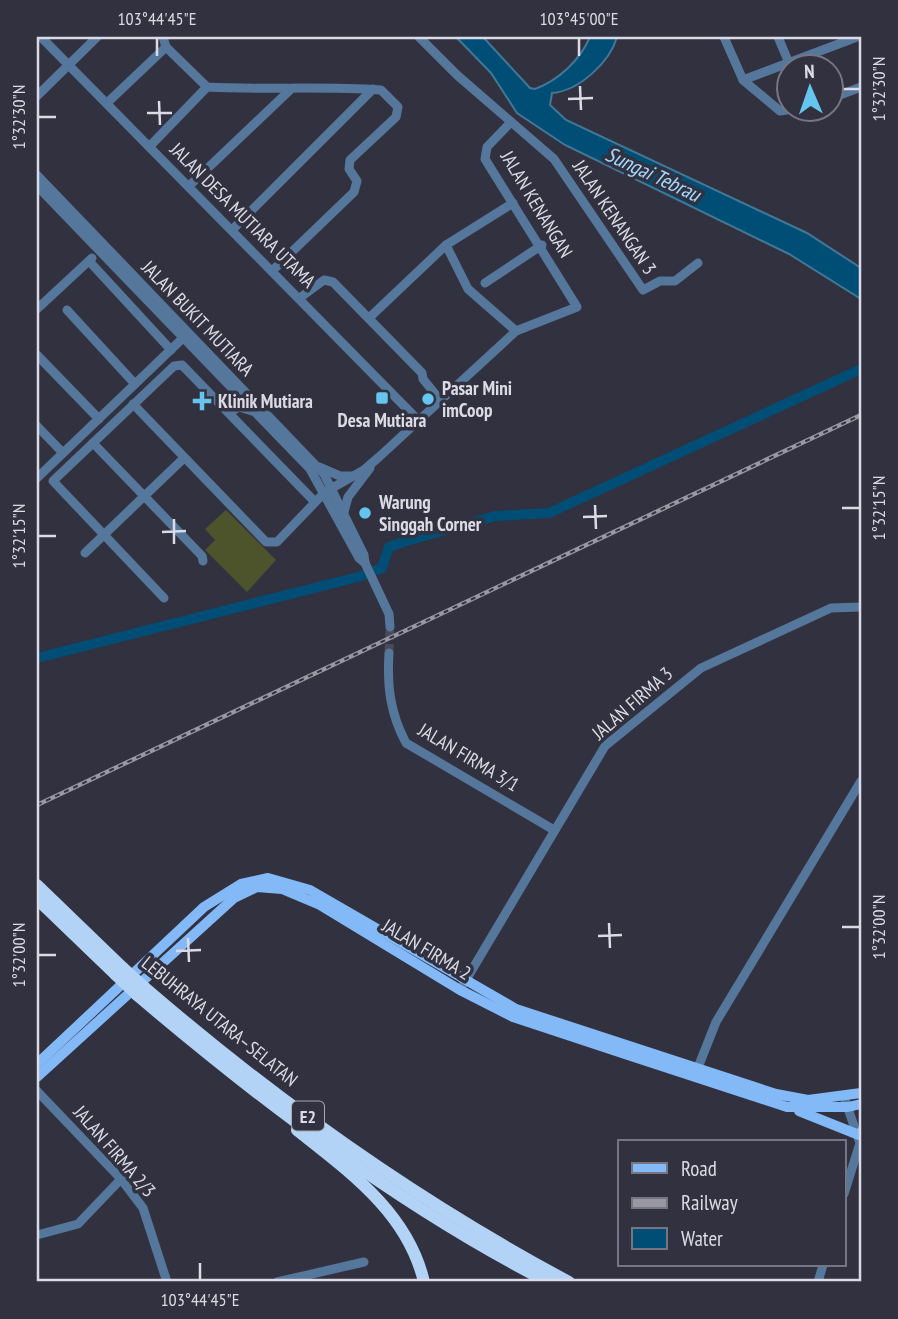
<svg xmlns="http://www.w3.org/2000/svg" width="898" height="1319" viewBox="0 0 898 1319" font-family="'PT Sans Narrow',sans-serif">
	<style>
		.green { fill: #4d542b }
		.water { fill: #004e76; stroke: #427897; stroke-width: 2 }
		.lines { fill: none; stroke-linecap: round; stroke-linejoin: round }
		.river { stroke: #004e76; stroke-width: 10 }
		.minor-tunnel { stroke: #4c4a59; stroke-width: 9; stroke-dasharray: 9 4.5; stroke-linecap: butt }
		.minor { stroke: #56779c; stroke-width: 9 }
		.major { stroke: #83b9f6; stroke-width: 10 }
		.highway { stroke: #b2d2f6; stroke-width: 12 }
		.rail-casing { stroke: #9897a3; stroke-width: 4.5 }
		.rail { stroke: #323140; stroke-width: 2; stroke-dasharray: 5; stroke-linecap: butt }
		.highway-bridge { stroke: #b2d2f6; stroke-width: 12 }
		.ticks { fill: none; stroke: #dcdbe5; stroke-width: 2.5 }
		.poi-dot { fill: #65c5ef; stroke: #323140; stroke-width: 2.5 }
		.labels { text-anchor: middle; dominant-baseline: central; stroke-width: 7; stroke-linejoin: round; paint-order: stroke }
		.shield { fill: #323140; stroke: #a9a8b4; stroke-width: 2 }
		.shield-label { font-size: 18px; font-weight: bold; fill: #dcdbe5 }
		.street-label { font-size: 19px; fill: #dcdbe5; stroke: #323140 }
		.poi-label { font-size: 19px; font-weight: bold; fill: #dcdbe5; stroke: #323140; text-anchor: start }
		.water-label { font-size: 21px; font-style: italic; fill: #a5d9fe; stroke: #323140 }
		.neatline { fill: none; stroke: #dcdbe5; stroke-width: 2.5 }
		.ticks-label { font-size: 18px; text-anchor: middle; fill: #dcdbe5 }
	</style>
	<rect width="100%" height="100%" fill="#323140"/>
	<polygon class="green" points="226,510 276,560 247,592 205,550 215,540 205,529"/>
	<path class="water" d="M456 37H483L530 88 535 89C559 80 580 60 590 37H617C610 62 579 91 552 93L550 105 566 120 807 233 861 268V299L789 254 565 145 517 113 491 73Z"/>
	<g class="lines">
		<polyline class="river" points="37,658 358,577 382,568 389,547 403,542 495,516 549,513 861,369"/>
		<polyline class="minor-tunnel" points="389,653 390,627"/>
		<g class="minor">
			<polyline points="41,37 419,421"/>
			<polyline points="163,37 166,47"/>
			<polyline points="419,37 457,75 554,159 643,290 660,281 675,281 698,263"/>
			<polyline points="724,37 743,80 780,111 800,108"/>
			<polyline points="778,37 789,63"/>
			<polyline points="743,80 857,37"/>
			<polyline points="37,96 97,37"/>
			<polyline points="832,98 861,87"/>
			<path d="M107 103 166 47 207 87C265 90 323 86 381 90L398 107 396 117 350 160 349 169 357 181 354 192 273 270"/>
			<polyline points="150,146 207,87"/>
			<polyline points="37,175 324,474 364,555 365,563"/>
			<polyline points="37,186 310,469 359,558 365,563 389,614 390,627"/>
			<polyline points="189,186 291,89"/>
			<polyline points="233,229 373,89"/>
			<polyline points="446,245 513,203"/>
			<polyline points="89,261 171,350"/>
			<polyline points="485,283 542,245"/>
			<polyline points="301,297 324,280 333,282 422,373 423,379 440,400"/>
			<polyline points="37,309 92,258"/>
			<polyline points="67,310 135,384"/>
			<polyline points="369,318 446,245 468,289 516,331"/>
			<polyline points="37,355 99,419"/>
			<polyline points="133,404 266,542 277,542 325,492 364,470 379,457 516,331 577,307 485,159 487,147 510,123"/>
			<polyline points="229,413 239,407 252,411"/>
			<polyline points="37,426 63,453"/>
			<polyline points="93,443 202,556 203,561"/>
			<polyline points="319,467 340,476 352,476"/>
			<polyline points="37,478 183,338"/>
			<polyline points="344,512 348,497 370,468"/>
			<polyline points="85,553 184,458"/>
			<polyline points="164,598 53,481 174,366 182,365 315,502"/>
			<path d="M389 653C387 686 390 713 406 743L554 830"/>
			<polyline points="463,985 605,746 701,668 831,608 861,607"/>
			<polyline points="695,1075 716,1022 861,781"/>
			<polyline points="37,1091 121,1179 143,1208 167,1282"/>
			<polyline points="844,1194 860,1143 844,1097"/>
			<polyline points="37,1235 78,1224 121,1179"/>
			<polyline points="277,1282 364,1262"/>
			<polyline points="818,1282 823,1265"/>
		</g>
		<g class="major">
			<polyline points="37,1064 204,907 241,884 268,878 310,890 516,1009 776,1094 808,1100 861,1093"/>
			<polyline points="37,1077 234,898 257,887 282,889 320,905 460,990 513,1017 628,1055 787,1107 848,1107 861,1104"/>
			<polyline points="799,1111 859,1135 861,1132"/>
		</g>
		<g class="highway">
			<polyline points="37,885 123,968"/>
			<polyline points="37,899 116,975"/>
			<path d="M144 987C275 1100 417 1201 569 1282"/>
			<path d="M137 995C263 1102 400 1206 548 1282"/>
			<path d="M297 1130C350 1172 408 1213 424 1282"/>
		</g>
		<defs>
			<polyline id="rail" points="37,805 861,415"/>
		</defs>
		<use href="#rail" class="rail-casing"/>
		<use href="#rail" class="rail"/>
		<g class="highway-bridge">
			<polyline points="123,968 144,987"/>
			<polyline points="116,975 137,995"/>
		</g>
	</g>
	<path class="ticks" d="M157 38V56M579 38V56M580 86 581 110M842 89H860M568 99 593 98M159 101 160 125M147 113H172M38 117H56M595 505 596 529M842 508H860M583 517 607 516M174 519V544M162 532 186 531M38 536H56M609 923 610 948M842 927H860M598 936 622 935M188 938 189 962M176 951 201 950M38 955H56M200 1263V1280"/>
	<g class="poi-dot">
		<rect x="375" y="391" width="14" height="14" rx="3.5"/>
		<circle cx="428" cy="399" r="7"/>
		<path d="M198.5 390.5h7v7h7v7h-7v7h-7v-7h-7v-7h7z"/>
		<circle cx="365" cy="513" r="7"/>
	</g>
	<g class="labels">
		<rect class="shield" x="292" y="1101.5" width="32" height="29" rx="5"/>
		<g class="shield-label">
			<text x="308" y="1116">E2</text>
		</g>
		<g class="street-label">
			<text transform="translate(537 204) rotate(59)">JALAN KENANGAN</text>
			<text transform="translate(243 215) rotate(45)">JALAN DESA MUTIARA UTAMA</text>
			<text transform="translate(615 217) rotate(56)">JALAN KENANGAN 3</text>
			<text transform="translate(198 318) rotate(46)">JALAN BUKIT MUTIARA</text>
			<text transform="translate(632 703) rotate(-41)">JALAN FIRMA 3</text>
			<text transform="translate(469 757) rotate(31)">JALAN FIRMA 3/1</text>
			<text transform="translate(427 949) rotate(31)">JALAN FIRMA 2</text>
			<text transform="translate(220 1021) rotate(39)">LEBUHRAYA UTARA–SELATAN</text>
			<text transform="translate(115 1151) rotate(49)">JALAN FIRMA 2/3</text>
		</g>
		<g class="poi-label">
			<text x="442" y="388">Pasar Mini<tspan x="442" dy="22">imCoop</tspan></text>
			<text x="218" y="401">Klinik Mutiara</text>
			<text x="382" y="420" text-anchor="middle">Desa Mutiara</text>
			<text x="379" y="502">Warung<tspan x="379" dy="22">Singgah Corner</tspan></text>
		</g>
		<g class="water-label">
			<text transform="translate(653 174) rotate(25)">Sungai Tebrau</text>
		</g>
	</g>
	<rect width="898" height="1319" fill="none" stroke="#323140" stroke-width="77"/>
	<rect x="618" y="1140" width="228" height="126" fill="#323140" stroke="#767582" stroke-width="2"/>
	<rect x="632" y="1163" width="35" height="10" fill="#83b9f6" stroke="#767582" stroke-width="2"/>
	<text x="681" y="1176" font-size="21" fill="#dcdbe5">Road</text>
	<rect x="632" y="1198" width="35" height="10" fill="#9897a3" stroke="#767582" stroke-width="2"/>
	<text x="681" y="1210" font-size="21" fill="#dcdbe5">Railway</text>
	<rect x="632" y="1228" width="35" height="21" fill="#004e76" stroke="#767582" stroke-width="2"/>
	<text x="681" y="1246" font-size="21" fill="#dcdbe5">Water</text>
	<g transform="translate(810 88) rotate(358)"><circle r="33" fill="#323140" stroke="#767582" stroke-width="2"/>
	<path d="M0-5L12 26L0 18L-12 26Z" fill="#65c5ef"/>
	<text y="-10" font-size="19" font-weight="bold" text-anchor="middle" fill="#dcdbe5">N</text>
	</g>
	<rect x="38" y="38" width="822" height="1242" class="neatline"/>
	<g class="ticks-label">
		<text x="157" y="25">103°44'45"E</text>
		<text x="579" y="25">103°45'00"E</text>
		<text transform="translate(879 89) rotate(-90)" y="6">1°32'30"N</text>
		<text transform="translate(19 117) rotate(-90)" y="6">1°32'30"N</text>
		<text transform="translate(879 508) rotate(-90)" y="6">1°32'15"N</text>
		<text transform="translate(19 536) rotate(-90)" y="6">1°32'15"N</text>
		<text transform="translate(879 927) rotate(-90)" y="6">1°32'00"N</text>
		<text transform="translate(19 955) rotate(-90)" y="6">1°32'00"N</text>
		<text x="200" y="1306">103°44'45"E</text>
	</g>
</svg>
